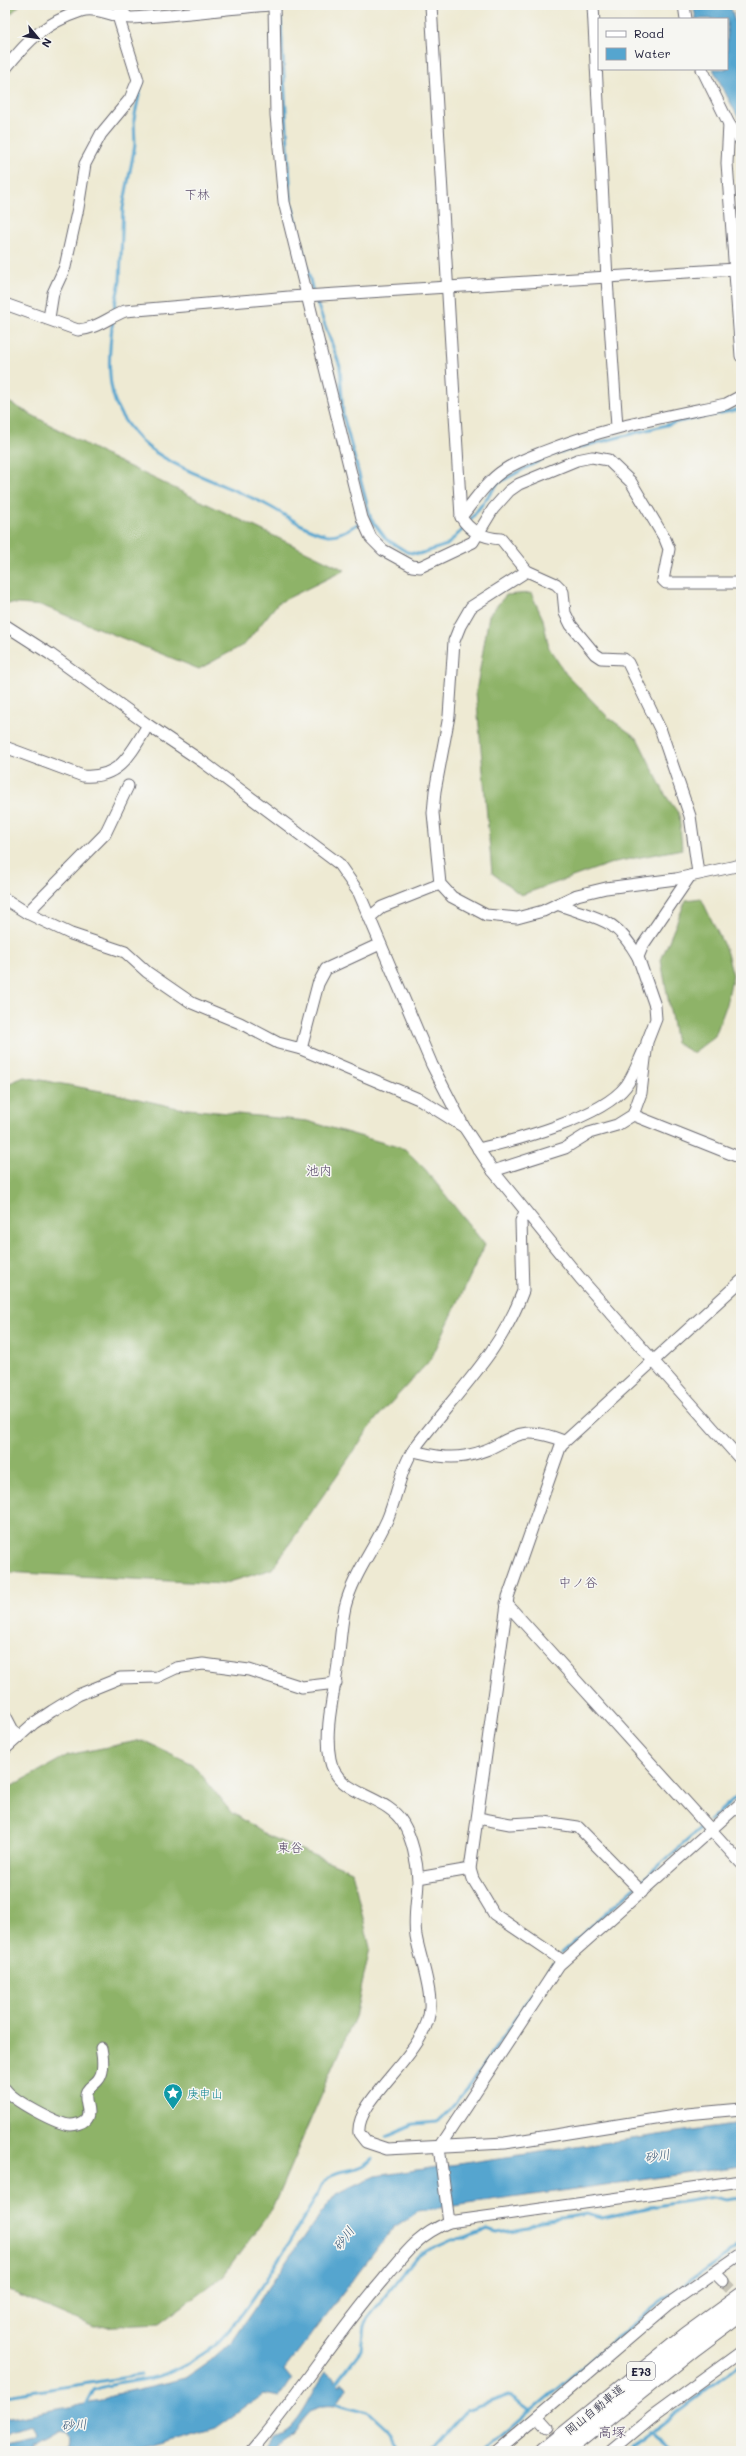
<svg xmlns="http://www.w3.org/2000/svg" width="746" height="2456" viewBox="0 0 746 2456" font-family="Mali,'Klee One',sans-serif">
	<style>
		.forest { fill: #8eb368; stroke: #586a52 }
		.water { fill: #55a5cf; stroke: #3c6485; fill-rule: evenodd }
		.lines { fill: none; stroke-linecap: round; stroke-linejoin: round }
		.stream { stroke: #55a5cf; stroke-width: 3 }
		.minor-tunnel { stroke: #c5c2b5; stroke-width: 11; stroke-dasharray: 11 5.5; stroke-linecap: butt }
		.minor-casing { stroke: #696870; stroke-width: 13 }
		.highway-casing { stroke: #696870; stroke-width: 18 }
		.minor { stroke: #fff; stroke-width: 11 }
		.highway { stroke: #fff; stroke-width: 16 }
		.labels { text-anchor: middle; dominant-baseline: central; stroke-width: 3; stroke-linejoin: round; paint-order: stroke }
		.shield { fill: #f6f6f2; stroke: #626272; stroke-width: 1 }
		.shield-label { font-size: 11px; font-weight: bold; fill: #22223b }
		.culture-label { font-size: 12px; fill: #0d838f; stroke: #f6f6f2; text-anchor: start }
		.street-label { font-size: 12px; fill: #22223b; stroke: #f6f6f2 }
		.neighbourhood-label { font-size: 13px; fill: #5a4b6b; stroke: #f6f6f2 }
		.water-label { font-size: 13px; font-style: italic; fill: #365676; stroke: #f6f6f2 }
		.quarter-label { font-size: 14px; fill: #5a4b6b; stroke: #f6f6f2 }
	</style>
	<rect width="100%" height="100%" fill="#f6f6f2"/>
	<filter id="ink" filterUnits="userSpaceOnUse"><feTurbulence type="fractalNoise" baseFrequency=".025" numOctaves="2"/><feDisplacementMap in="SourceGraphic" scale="8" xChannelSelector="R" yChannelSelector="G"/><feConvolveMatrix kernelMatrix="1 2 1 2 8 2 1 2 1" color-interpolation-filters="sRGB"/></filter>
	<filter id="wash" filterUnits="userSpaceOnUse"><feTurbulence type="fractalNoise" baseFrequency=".012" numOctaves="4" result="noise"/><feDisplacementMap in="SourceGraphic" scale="16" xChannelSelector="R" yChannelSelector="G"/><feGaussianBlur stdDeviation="0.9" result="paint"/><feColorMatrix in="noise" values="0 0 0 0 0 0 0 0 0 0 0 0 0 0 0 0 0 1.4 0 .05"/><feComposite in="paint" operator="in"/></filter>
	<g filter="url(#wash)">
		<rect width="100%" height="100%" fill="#eeead3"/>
		<g class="forest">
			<polygon points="5,5 20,5 5,20"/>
			<polygon points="5,400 105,455 345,570 278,603 245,644 199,669 43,606 5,603"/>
			<polygon points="531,593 543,619 549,648 566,674 609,718 637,738 666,796 679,814 682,849 615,862 521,895 492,873 476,692 489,615 506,595"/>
			<polygon points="701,898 726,950 733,975 725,1009 715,1036 693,1053 676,1043 661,960 686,900"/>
			<polygon points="24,1077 112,1093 178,1108 307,1121 405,1149 425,1169 485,1245 431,1359 376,1419 272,1569 223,1584 5,1572 5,1085"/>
			<polygon points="142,1740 193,1764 230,1811 268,1836 352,1871 370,1948 355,2017 272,2209 223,2276 159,2324 94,2327 5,2289 5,1790 68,1755"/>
		</g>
		<g class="water">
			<polygon points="693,5 730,5 741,42 741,123 713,69 727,69 727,19 696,19"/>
			<path d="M741 2123V2166L418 2211 393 2228 284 2370 292 2380 281 2397 263 2394 215 2429 145 2449 131 2451H5V2444L34 2438 37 2435 33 2426 9 2432 5 2435V2419L101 2401 112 2395 186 2378 210 2361 232 2341 313 2223 336 2194 375 2176ZM59 2430 67 2432 69 2438 68 2445C57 2450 46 2449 34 2448L32 2445Z"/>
			<path d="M326 2372 335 2379 334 2382 339 2385 341 2382 347 2386 335 2406C308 2403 307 2419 291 2435 284 2441 279 2442 273 2451H266L275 2436C300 2429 311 2392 326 2372Z"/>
		</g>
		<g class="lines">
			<g class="stream">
				<polyline points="280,5 291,200 313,292"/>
				<polyline points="315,298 340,366 343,415 371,519 386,539 407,552 419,554 447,545 465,527"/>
				<polyline points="113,314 120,281 123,208 135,145 134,119 142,82"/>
				<path d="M113 319C109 349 105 387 121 415 128 426 138 439 148 447 183 473 227 485 265 504 285 514 306 531 328 535 339 536 352 527 362 522"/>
				<polyline points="468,523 498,483 550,455 678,422 741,409"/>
				<polyline points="709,1821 741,1792"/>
				<polyline points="561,1953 700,1829"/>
				<polyline points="386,2136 414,2124 437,2122 442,2119 469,2087 553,1963"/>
				<polyline points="334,2385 361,2350 364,2325 368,2318 416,2257 423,2252 452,2239 466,2238 487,2230 497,2233 527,2228 542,2221 586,2214 602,2218 650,2207 713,2197 725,2200 741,2198"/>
				<polyline points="5,2396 141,2375"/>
				<polyline points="334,2403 368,2412 392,2434 403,2451"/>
				<path d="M85 2407 94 2390C116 2381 142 2383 164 2374 183 2366 204 2356 219 2341 256 2303 290 2239 319 2193 331 2160 354 2179 373 2158"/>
				<polyline points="649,2433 671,2451"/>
				<polyline points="431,2451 467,2410 509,2395 531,2411 650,2310 741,2244"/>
				<polyline points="485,2451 531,2411"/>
				<polyline points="627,2451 741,2364"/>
				<polyline points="735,2451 739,2451"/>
			</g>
		</g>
	</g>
	<g filter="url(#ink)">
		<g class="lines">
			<polyline class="minor-tunnel" points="723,2281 741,2299"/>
			<defs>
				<g id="minor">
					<polyline points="118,5 127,17"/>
					<polyline points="274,5 276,115 284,202 362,518 371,538 383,550 412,566 420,567 473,542 493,509 509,491 519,484 577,460 592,457 608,460 631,482 665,539 669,549 663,580 666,583 741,583"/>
					<path d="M431 5 461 517C470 532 484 538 501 539L527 571 556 584 561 589 563 592 565 613 571 625 595 654 601 658 624 659 628 663 661 731 690 816 698 873"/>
					<polyline points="593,5 607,279 617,427"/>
					<polyline points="684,5 686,19"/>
					<polyline points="739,5 741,12"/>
					<path d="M5 69C28 40 45 23 81 11 98 6 115 18 132 18 178 15 224 9 269 5"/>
					<polyline points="702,69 729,124 741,141"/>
					<polyline points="729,124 727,163 741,356"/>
					<path d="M5 304 78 330C96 329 109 317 125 311L289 297 736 269"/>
					<polyline points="49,318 53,293 65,267 78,208 85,164 101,134 130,99 138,80 118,16"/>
					<path d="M461 517C474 501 487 481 504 470 516 462 530 457 543 452 602 428 665 417 726 404L741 396"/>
					<polyline points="527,571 471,607 460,626 454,641 449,716 435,791 433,813 440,884 452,897 486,915 517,918 543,911 577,895 606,888 676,879 741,865"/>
					<polyline points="5,625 50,654 148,725 203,762 338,863 359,893 432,1065 464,1127 493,1171 580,1278 741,1460"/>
					<path d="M5 747 83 776C120 779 131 753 148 725"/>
					<polyline points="5,899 27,913 71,934 125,952 147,972 192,1003 240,1023 278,1043 301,1049 421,1100 464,1127"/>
					<path d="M557 904C598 920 614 915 638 957"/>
					<polyline points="27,913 105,834 128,786"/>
					<polyline points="370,917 382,907 440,884"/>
					<polyline points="301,1049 318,984 326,969 380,944"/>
					<polyline points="633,1115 741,1158"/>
					<path d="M478 1149C517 1140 601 1118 626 1086 634 1075 639 1060 645 1048"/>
					<polyline points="493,1171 565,1148 589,1133 617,1125 633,1115 641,1093 647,1042 656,1019 655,1006 638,957 643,945 690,876"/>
					<path d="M525 1212 521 1221 523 1291C501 1353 452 1397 414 1449 400 1469 397 1497 387 1520 374 1549 353 1575 345 1607 341 1625 340 1645 338 1664 334 1694 324 1729 330 1759 337 1797 385 1793 403 1823 412 1838 417 1861 418 1879 418 1898 413 1917 416 1936 420 1958 429 1979 430 2002 434 2050 355 2097 359 2133L366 2142 387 2149 505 2143 687 2114 741 2109"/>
					<path d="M413 1451C430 1455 447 1459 465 1456 511 1448 510 1419 564 1441"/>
					<polyline points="506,1603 741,1863"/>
					<polyline points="5,1715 17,1738"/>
					<polyline points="5,1749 34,1723 52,1711 78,1695 120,1678 157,1677 176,1668 203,1664 249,1670 302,1687 336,1683"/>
					<polyline points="478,1818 510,1824 544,1822 578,1827 642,1892"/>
					<polyline points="418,1878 470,1869"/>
					<polyline points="563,1961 494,1914 473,1879 470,1869 508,1597 561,1445 741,1281"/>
					<path d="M5 2089C12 2100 58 2125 71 2125 75 2125 82 2123 85 2120 93 2111 82 2100 87 2091 90 2086 95 2084 98 2080 105 2072 103 2058 101 2048"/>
					<polyline points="449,2222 439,2147 559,1965 741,1803"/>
					<polyline points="715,2273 723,2281"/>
					<polyline points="539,2417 548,2427"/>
					<path d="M251 2451C298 2397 335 2335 382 2281 405 2254 416 2236 449 2222L741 2181"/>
					<polyline points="497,2451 668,2305 741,2254"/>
					<polyline points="611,2451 652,2417 741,2352"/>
				</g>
				<g id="highway">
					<polyline points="544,2451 686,2336 741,2296"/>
					<polyline points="566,2451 694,2348 741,2313"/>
				</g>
			</defs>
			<use href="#minor" class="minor-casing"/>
			<use href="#highway" class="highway-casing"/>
			<use href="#minor" class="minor"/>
			<use href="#highway" class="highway"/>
		</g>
	</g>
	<defs>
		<symbol id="sight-pin" viewBox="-11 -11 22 30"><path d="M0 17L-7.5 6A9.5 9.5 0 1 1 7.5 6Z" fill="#0f9aa8" stroke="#f6f6f2"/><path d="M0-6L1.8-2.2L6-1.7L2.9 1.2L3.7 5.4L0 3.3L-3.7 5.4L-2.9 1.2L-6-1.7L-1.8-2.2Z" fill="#fff"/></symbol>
	</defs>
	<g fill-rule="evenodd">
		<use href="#sight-pin" x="162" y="2082" width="22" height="30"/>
	</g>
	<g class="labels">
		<rect class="shield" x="627" y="2362" width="28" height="18" rx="3"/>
		<g class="shield-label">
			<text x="641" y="2371">E73</text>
		</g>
		<g class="culture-label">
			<text x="187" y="2093">庚申山</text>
		</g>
		<g class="street-label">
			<text transform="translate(594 2409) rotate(-39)">岡山自動車道</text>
		</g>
		<g class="neighbourhood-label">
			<text x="197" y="193">下林</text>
			<text x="319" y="1169">池内</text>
			<text x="578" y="1581">中ノ谷</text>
			<text x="290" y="1846">東谷</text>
		</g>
		<g class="water-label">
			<text transform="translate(657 2155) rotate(-8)">砂川</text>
			<text transform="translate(343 2238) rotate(-53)">砂川</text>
			<text transform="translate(74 2424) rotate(-5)">砂川</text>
		</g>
		<g class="quarter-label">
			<text x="612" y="2431">高塚</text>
		</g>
	</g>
	<rect width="746" height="2456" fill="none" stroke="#f6f6f2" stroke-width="20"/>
	<rect x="598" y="18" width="130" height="52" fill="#f6f6f2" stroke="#a1a1a9"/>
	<rect x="606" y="31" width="20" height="6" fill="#ffffff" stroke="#a1a1a9"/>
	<text x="634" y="38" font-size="12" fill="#22223b">Road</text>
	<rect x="606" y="48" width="20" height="12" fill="#55a5cf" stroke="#a1a1a9"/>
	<text x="634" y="58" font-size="12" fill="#22223b">Water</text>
	<g transform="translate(38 38) rotate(119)" stroke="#f6f6f2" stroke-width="3" paint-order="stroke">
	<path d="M0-3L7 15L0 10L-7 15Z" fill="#22223b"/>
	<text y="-6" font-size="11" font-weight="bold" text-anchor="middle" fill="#22223b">N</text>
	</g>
</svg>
